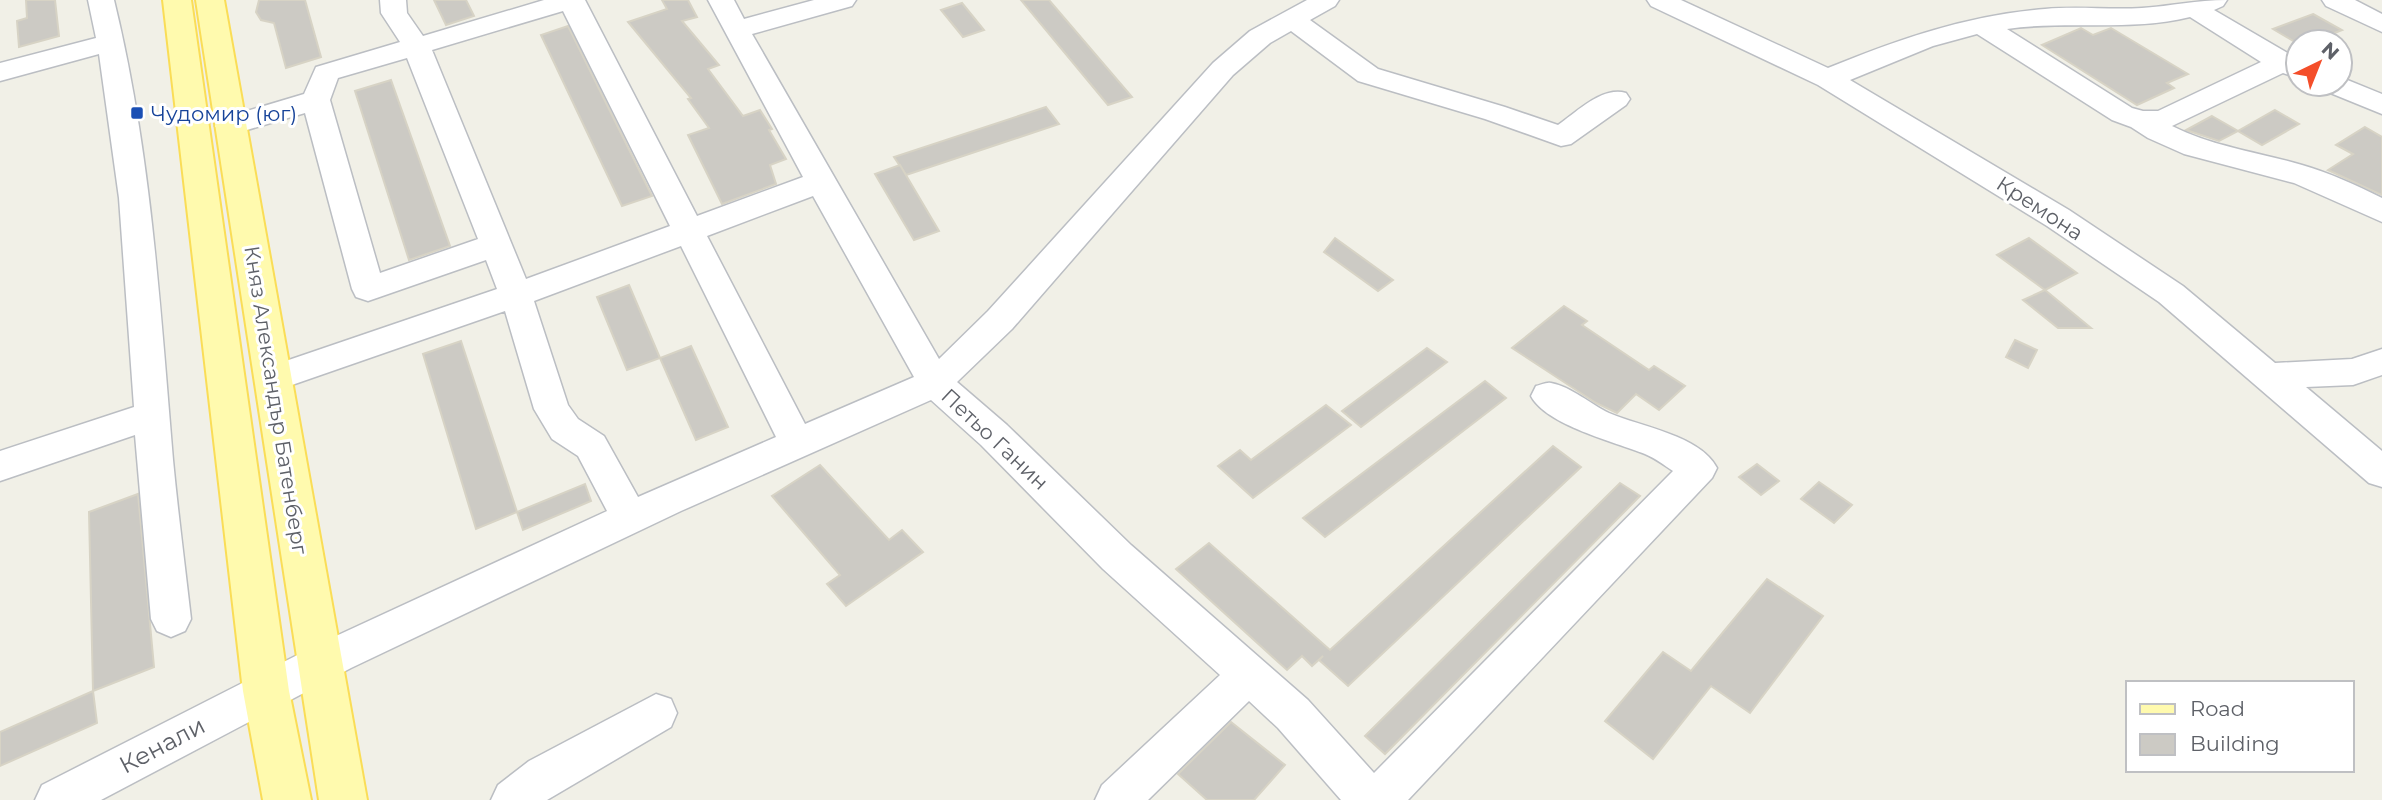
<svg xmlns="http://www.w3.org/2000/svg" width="2382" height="800" viewBox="0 0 2382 800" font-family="Montserrat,sans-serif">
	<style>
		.building { fill: #cccac4; stroke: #d7d3c5; stroke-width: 2 }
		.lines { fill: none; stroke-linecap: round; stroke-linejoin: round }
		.minor-casing { stroke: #bbbec3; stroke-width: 3 }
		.major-casing { stroke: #fadd57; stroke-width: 4 }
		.minor { fill: #fff; fill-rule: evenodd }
		.major { fill: #fffaae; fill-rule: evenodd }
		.transit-dot { fill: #1a4fb4; stroke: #fff; stroke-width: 2.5 }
		.labels { text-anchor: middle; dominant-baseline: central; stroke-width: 6; stroke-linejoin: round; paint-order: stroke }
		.transit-label { font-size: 21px; fill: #164399; stroke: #fff; text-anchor: start }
		.street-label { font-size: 21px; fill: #5e6168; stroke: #fff }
		.near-street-label { font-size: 24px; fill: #5e6168; stroke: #fff }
	</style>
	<rect width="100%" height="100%" fill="#f1f0e7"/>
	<g class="building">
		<polygon points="26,0 55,0 59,36 19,47 17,21 27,18"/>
		<polygon points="259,0 305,0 321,57 286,68 274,23 261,20 256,12"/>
		<polygon points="434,0 466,0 474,16 446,25"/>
		<polygon points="662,0 688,0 697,17 682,21 719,65 708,69 743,116 760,110 772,129 769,130 786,159 770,165 776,184 722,204 688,135 709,128 688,99 691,98 628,22 667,9"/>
		<polygon points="1021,0 1049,0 1132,97 1108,105"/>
		<polygon points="962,3 984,30 963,37 941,10"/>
		<polygon points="2313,14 2342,30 2312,42 2295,42 2273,29"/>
		<polygon points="568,26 652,196 622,206 541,35"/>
		<polygon points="2081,28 2093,35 2111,28 2188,74 2167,83 2174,88 2137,105 2042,45"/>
		<polygon points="391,80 450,246 409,260 355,91"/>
		<polygon points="1046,107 1059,124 906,175 894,157"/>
		<polygon points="2275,110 2299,124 2262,145 2238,131"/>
		<polygon points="2212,116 2238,131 2219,141 2186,130"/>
		<polygon points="2365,127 2382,137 2382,195 2328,170 2353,154 2336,145"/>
		<polygon points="900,165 939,231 914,240 875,174"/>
		<polygon points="1335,238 1393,280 1378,291 1324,252"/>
		<polygon points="2029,238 2077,273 2045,290 1997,255"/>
		<polygon points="629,285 660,358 627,370 597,297"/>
		<polygon points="2045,290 2091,328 2058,328 2023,300"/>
		<polygon points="1564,306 1587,321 1582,325 1649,370 1654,366 1685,386 1659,410 1636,394 1617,413 1596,403 1512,348"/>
		<polygon points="2015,340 2037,350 2028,368 2006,357"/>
		<polygon points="461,341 517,512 476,529 423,354"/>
		<polygon points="691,346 728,427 696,440 660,358"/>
		<polygon points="1427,348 1447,362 1361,427 1342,411"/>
		<polygon points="1485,381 1506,398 1325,537 1303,518"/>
		<polygon points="1326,405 1351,425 1253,498 1218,466 1240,450 1251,460"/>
		<polygon points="1553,446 1581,467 1348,686 1319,660 1323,656 1312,666 1302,656 1287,670 1176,569 1209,543 1330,650"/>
		<polygon points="1757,464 1779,481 1761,495 1739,477"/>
		<polygon points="820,465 889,540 902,530 923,552 846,606 827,584 840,575 772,496"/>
		<polygon points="1819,482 1852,505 1834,523 1801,499"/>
		<polygon points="1620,483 1640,496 1385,754 1365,736"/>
		<polygon points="585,484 591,501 523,530 517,512"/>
		<polygon points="138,494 154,667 93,691 89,512"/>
		<polygon points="1767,579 1823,616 1750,713 1711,686 1653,759 1605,721 1663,652 1691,671"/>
		<polygon points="93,691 97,723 0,766 0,732"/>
		<polygon points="1231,722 1285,765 1254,800 1207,800 1178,774"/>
	</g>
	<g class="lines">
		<defs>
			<g id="minor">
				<path d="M88 0H114C151 151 160 305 173 460 178 513 185 566 191 619L185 631 171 637 157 631 151 619 135 435 0 481V451L134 407 119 198 99 54 0 81V63L96 38Z"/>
				<path d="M380 0H406L407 13 423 36 544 0H585L697 216 803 177 708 0H734L744 19 814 0H856L852 6 752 34 939 359 988 311 1213 63 1250 31 1307 0H1339L1335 6 1310 20 1378 69 1505 107 1558 125C1577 112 1602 86 1626 93L1630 99 1626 105 1571 144 1561 146 1485 119 1358 81 1291 31 1270 43 1233 75 1012 329 957 382 1007 425 1131 545 1308 700 1374 773 1673 471C1664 465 1655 458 1645 454 1615 442 1546 425 1531 396L1536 386C1541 385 1546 382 1551 383 1572 387 1590 404 1609 413 1641 427 1700 435 1717 468L1712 478 1408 800H1341L1278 728 1249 701 1148 800H1095L1102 785 1220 675 1103 569 981 445 931 400 681 511 351 668 101 800H35L42 785 323 642 607 511 578 456 552 439 534 409 505 311 289 386 277 382 272 373 277 364 497 289 486 260 368 301 356 297 352 289 305 113 230 135 220 133 215 126 220 119 304 94 316 67 400 42 381 13ZM563 11 670 226 526 279 432 50ZM407 58 478 239 380 273 330 100 338 78ZM813 196 914 377 805 424 707 236ZM681 246 776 437 638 497 604 436 578 419 568 405 534 301Z"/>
				<path d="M1647 0H1681L1828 68C1899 39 1968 15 2045 9 2077 6 2110 10 2142 8 2172 6 2196 0 2227 0L2223 6 2214 10 2298 59V78L2283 73 2172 126C2214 147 2258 152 2302 165 2330 173 2356 185 2382 198V222L2294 183 2184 154 2148 138 2131 127 2112 120 1977 34 1933 46 1850 80 2069 210 2183 286 2275 363 2352 359 2382 349V375L2353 385 2306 387 2382 451V487L2369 483 2159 302 2047 226 1818 85 1651 6ZM2190 17 2261 62 2158 111H2143L2132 108 2007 29C2067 20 2130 32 2190 17Z"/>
				<polygon points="2322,0 2355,0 2382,14 2382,32 2326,6"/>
				<polygon points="2340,77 2382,94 2382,114 2323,90 2319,84 2340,84"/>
				<polygon points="656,694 671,699 677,713 671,727 547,800 491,800 498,785 529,761"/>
			</g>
			<g id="major">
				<polygon points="163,0 191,0 289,691 311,800 263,800 243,691"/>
				<polygon points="196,0 224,0 367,800 319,800"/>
			</g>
		</defs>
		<use href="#minor" class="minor-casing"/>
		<use href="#major" class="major-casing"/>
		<use href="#minor" class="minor"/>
		<use href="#major" class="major"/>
	</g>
	<rect class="transit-dot" x="130" y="106" width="14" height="14" rx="3.5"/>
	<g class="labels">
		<g class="transit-label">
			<text x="151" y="113">Чудомир (юг)</text>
		</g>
		<g class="street-label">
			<text transform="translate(2040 208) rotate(33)">Кремона</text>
			<text transform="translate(276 400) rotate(81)">Княз Александър Батенберг</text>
			<text transform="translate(995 439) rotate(43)">Петьо Ганин</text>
		</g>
		<g class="near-street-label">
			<text transform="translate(162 745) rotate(-28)">Кенали</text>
		</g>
	</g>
	<rect x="2126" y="681" width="228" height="91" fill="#ffffff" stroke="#bfc0c3" stroke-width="2"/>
	<rect x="2140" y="704" width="35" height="10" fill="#fffaae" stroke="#bfc0c3" stroke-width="2"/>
	<text x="2190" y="716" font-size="21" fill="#5e6168">Road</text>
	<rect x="2140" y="734" width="35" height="21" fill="#cccac4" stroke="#bfc0c3" stroke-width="2"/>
	<text x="2190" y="751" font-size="21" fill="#5e6168">Building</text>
	<g transform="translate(2319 63) rotate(43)"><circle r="33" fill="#ffffff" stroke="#bfc0c3" stroke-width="2"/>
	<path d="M0-5L12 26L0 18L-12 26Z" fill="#f44e2a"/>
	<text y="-10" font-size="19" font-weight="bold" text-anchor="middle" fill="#5e6168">N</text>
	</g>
</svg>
